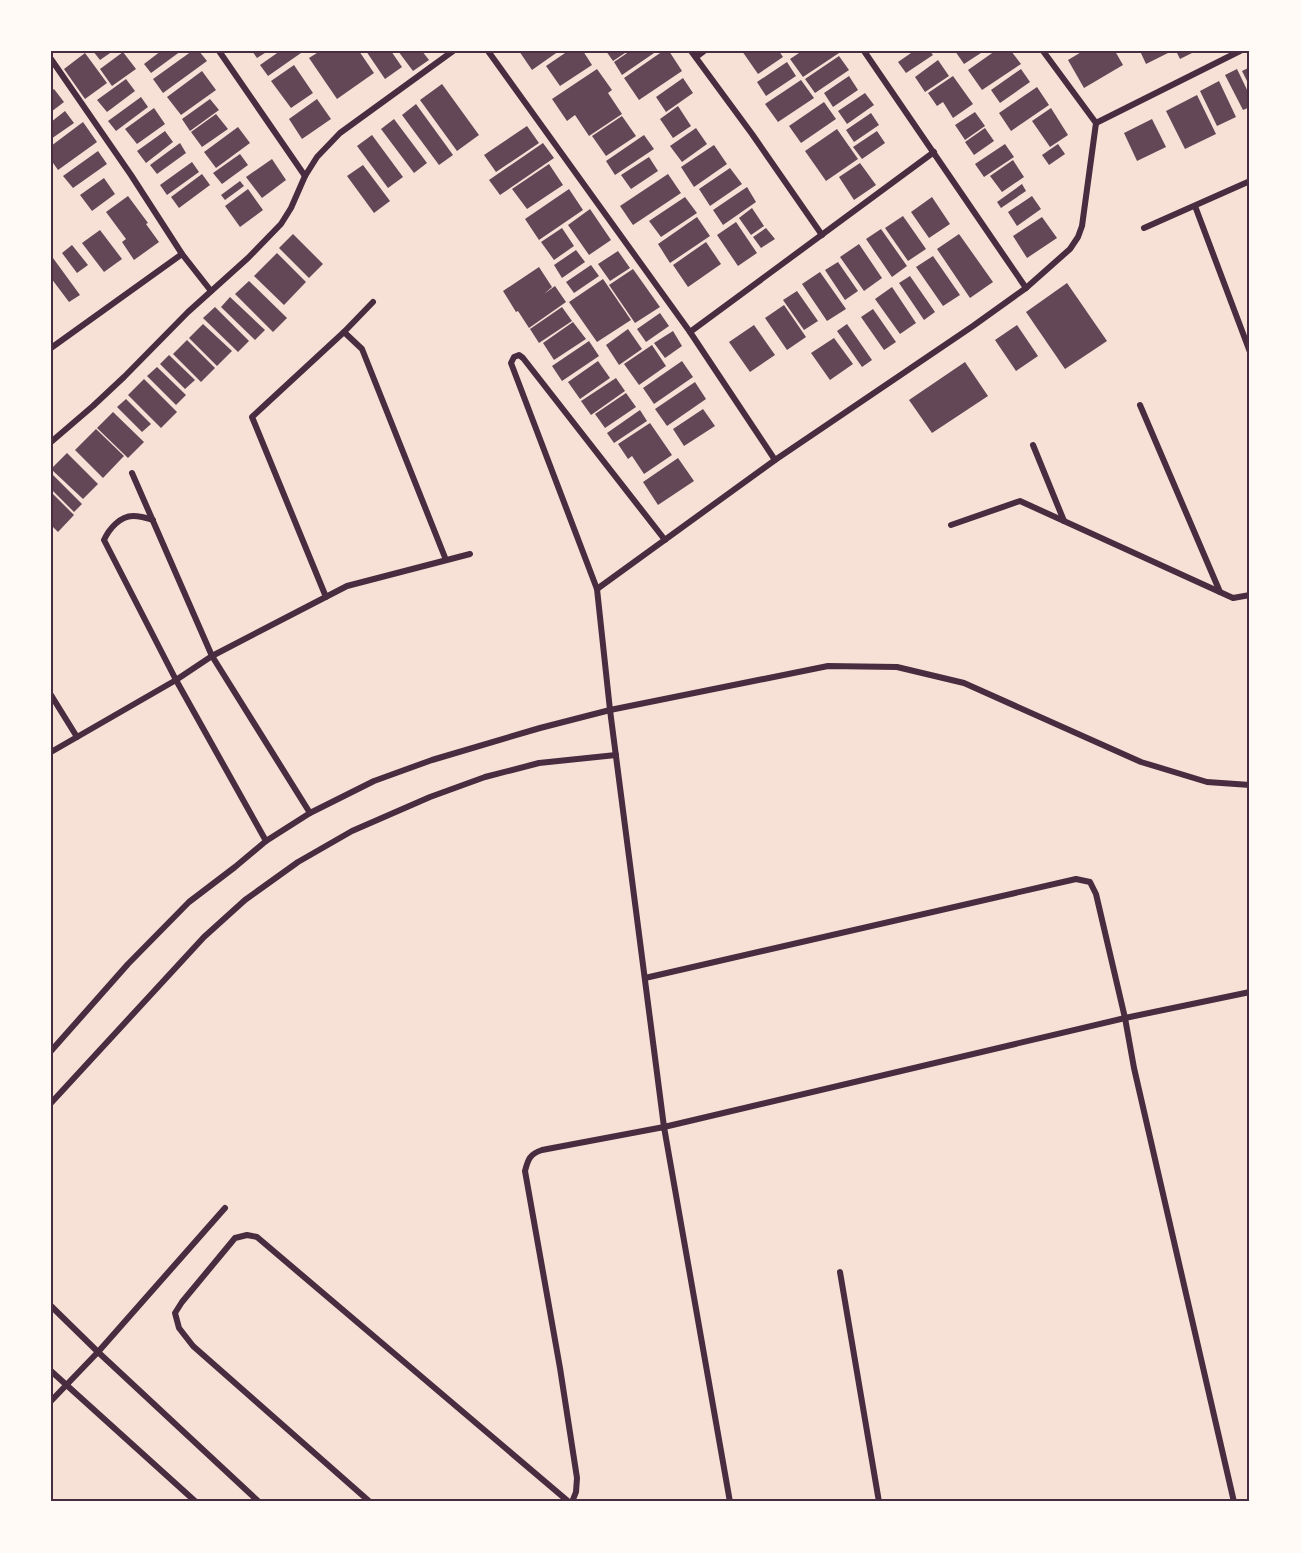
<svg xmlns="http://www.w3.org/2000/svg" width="1301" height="1553" viewBox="0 0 1301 1553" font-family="Quicksand,sans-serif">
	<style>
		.building { fill: #644757 }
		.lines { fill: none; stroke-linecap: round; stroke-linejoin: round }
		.minor { stroke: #4a2c40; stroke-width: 6 }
		.neatline { fill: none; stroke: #4a2c40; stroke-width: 2 }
	</style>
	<rect width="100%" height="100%" fill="#f7e1d7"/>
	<g class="building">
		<polygon points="93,51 113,51 100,60"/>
		<polygon points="161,51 181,51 151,73 144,64"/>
		<polygon points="192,51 199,51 207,61 163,93 153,79"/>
		<polygon points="252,51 268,51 257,58"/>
		<polygon points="280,51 300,51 301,53 268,76 260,65"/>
		<polygon points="320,51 359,51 374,73 337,99 309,58"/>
		<polygon points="366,51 391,51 402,67 385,79"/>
		<polygon points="398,51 422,51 429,60 413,71"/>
		<polygon points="519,51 559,51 532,70"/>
		<polygon points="568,51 583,51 592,65 560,86 546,66"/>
		<polygon points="606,51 628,51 613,61"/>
		<polygon points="630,51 657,51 622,75 614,62"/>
		<polygon points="663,51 669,51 682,71 639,100 624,78"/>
		<polygon points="742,51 779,51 783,57 758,74"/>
		<polygon points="802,51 842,51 803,77 790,59"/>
		<polygon points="914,51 930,51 933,55 906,73 898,62"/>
		<polygon points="955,51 984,51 964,64"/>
		<polygon points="995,51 1011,51 1021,64 982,90 968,70"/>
		<polygon points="1083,51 1115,51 1123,65 1084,88 1068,60"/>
		<polygon points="1140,51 1172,51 1146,64"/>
		<polygon points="1176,51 1196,51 1180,59"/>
		<polygon points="123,52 136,69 112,86 100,69"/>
		<polygon points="85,53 107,83 85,99 64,69"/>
		<polygon points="839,56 849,70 815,93 805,79"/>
		<polygon points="938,60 949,76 925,92 915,77"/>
		<polygon points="787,62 796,76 766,96 757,82"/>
		<polygon points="294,65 313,93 291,108 271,81"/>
		<polygon points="1250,67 1250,87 1242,71"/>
		<polygon points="597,69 612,90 608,93 622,114 589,136 575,115 567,121 552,99"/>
		<polygon points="1021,69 1030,82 1000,103 991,90"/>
		<polygon points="1237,69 1250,96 1250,107 1243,110 1225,75"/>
		<polygon points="202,71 216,90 181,115 167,97"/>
		<polygon points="849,76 858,90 833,107 824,93"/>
		<polygon points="953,76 973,104 953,118 943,102 937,106 928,93"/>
		<polygon points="683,78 693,93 666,112 656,97"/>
		<polygon points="126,79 135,91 107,112 97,100"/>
		<polygon points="801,80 814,98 778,122 765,104"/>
		<polygon points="1219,81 1236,117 1217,126 1200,91"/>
		<polygon points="442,84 479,135 457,151 420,100"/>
		<polygon points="1037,87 1049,105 1011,131 999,113"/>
		<polygon points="54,89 64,102 51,112 51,91"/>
		<polygon points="865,93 874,105 847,124 838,111"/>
		<polygon points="1197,95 1216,134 1185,149 1166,111"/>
		<polygon points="141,97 148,107 116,131 108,121"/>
		<polygon points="210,99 219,110 190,131 182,119"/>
		<polygon points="317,99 331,119 302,139 289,119"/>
		<polygon points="824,102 836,119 801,143 789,126"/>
		<polygon points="416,104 453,155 439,165 402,115"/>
		<polygon points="678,106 691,126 673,138 660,119"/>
		<polygon points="154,108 165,124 137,144 125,129"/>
		<polygon points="1051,108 1068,135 1050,147 1032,121"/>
		<polygon points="65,111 74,123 51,139 51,122"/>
		<polygon points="975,112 985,126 965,140 955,125"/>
		<polygon points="871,113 879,125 854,142 846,130"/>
		<polygon points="216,114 228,129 202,147 191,132"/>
		<polygon points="622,116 636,136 606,156 592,136"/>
		<polygon points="394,119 427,163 414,173 381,129"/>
		<polygon points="1152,119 1166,147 1137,161 1124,133"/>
		<polygon points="83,122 97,142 58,170 51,160 51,146"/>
		<polygon points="527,126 539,143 496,172 484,155"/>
		<polygon points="238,127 250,143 216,168 204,152"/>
		<polygon points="696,128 707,144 682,162 670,146"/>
		<polygon points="985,128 994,141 974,155 965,142"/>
		<polygon points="837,129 858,159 826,181 805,151"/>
		<polygon points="165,131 173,142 146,163 137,151"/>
		<polygon points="877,131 885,143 862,159 853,147"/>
		<polygon points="372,135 403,177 388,188 357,146"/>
		<polygon points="644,135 654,149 615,175 606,161"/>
		<polygon points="180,143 186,153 157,174 150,165"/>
		<polygon points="543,143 554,158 500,195 489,180"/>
		<polygon points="1005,144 1014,157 984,177 975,164"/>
		<polygon points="1058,144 1065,154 1049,165 1042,155"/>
		<polygon points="714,145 727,164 694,187 681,167"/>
		<polygon points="98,151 107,164 73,188 63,176"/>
		<polygon points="240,154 248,165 222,184 213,173"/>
		<polygon points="649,157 658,171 631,189 621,175"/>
		<polygon points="272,159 286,180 262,198 246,177"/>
		<polygon points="1013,160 1024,177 1002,192 990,176"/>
		<polygon points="192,162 199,172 167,195 160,185"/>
		<polygon points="860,163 876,185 854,200 839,177"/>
		<polygon points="549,164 563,185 527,209 512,189"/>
		<polygon points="363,165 390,201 374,213 347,176"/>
		<polygon points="730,168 742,184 710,206 699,189"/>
		<polygon points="202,174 210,185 179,208 171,197"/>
		<polygon points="668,174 681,193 633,225 620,206"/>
		<polygon points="104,178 115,194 92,211 80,195"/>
		<polygon points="240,181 244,186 225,200 221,195"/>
		<polygon points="1022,184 1026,191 1001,208 997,202"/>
		<polygon points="747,187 756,202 723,225 713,210"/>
		<polygon points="248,189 263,210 240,227 225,206"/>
		<polygon points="569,189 583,210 539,240 525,219"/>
		<polygon points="128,196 148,223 146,224 159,242 134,260 122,242 126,239 106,212"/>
		<polygon points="1032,196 1041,209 1017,226 1008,212"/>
		<polygon points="685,197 697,213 661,237 649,221"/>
		<polygon points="932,197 950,224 929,238 911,212"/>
		<polygon points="752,208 764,226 751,235 739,218"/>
		<polygon points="590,209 611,240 589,255 568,225"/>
		<polygon points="903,216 926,249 908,261 885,228"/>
		<polygon points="697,217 710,236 670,263 658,244"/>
		<polygon points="1042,217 1057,238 1027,258 1013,236"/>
		<polygon points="736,222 757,253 738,266 717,235"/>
		<polygon points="562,228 574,246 554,260 541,242"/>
		<polygon points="766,228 775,239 761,248 753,237"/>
		<polygon points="881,229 907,266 892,277 866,239"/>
		<polygon points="100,230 122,259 104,272 82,243"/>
		<polygon points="293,234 323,264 309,278 279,248"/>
		<polygon points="959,234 993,282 970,298 937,249"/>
		<polygon points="706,242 721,264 688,287 673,265"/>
		<polygon points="859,244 882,278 864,291 840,257"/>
		<polygon points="72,245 88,265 77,273 62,253"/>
		<polygon points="576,250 585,262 562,278 554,265"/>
		<polygon points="618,251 630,268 610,281 598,264"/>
		<polygon points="277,253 306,282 284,305 254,276"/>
		<polygon points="933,256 960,295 943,306 916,267"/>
		<polygon points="53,258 80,295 69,302 51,278 51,259"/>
		<polygon points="838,262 858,291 845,300 825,270"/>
		<polygon points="591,265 599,276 574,293 566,282"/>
		<polygon points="539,267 552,287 544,294 555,286 566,302 529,328 518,311 516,312 503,291"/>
		<polygon points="633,269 660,307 635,323 609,285"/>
		<polygon points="820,272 846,309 827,321 802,284"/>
		<polygon points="910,276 935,312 924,320 899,283"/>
		<polygon points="603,279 631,320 597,342 569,302"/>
		<polygon points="249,281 287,318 273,332 235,294"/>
		<polygon points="1067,283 1107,341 1065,369 1026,312"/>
		<polygon points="892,287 916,323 900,334 875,299"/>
		<polygon points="797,291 818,321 804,330 783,300"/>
		<polygon points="230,297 265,330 255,340 221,307"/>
		<polygon points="784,305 806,337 787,350 765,318"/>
		<polygon points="215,307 249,341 238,352 203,318"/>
		<polygon points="562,307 572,321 539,343 530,329"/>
		<polygon points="873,309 896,342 884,350 861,317"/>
		<polygon points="660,313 669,326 646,342 637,329"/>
		<polygon points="573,322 586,339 554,360 543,343"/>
		<polygon points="203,324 232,351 217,366 189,338"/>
		<polygon points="847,324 872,360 862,367 837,331"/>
		<polygon points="754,325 775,355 750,372 729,342"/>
		<polygon points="1017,325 1038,356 1016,371 995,340"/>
		<polygon points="628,329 642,349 619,365 606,345"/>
		<polygon points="673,331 682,346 665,358 654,343"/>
		<polygon points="834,338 853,364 830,380 811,353"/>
		<polygon points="187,340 215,368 201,382 173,354"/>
		<polygon points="589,341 599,356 562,381 552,366"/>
		<polygon points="652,345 666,366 639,385 624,364"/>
		<polygon points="169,355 195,380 185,389 160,364"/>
		<polygon points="598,361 610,378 580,399 568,382"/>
		<polygon points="682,361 693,377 654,404 643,388"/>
		<polygon points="965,362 988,396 932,433 909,400"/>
		<polygon points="157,367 186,395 176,405 147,376"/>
		<polygon points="616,378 625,391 591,415 581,401"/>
		<polygon points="144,379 177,412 161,428 128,395"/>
		<polygon points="695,382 706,399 667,426 655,409"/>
		<polygon points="626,393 636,407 605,428 595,414"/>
		<polygon points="126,399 151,424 142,432 117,407"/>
		<polygon points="703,409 715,426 684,446 673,429"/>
		<polygon points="640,410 647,421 614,443 607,433"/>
		<polygon points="113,412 144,442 128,458 97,428"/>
		<polygon points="650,423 672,455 644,474 632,456 628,459 618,444"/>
		<polygon points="96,429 124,456 103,478 75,450"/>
		<polygon points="67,453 98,484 83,499 51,469"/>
		<polygon points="678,458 694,481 658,505 643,482"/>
		<polygon points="51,473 82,504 74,512 51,489"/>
		<polygon points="51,492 74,515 58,532 51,525"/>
	</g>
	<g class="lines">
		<g class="minor">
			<polyline points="219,51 305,176"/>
			<polyline points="488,51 690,332 775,460"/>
			<polyline points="691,51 752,134 822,235"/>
			<polyline points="864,51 1026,288"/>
			<polyline points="696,57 704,51"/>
			<polyline points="51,59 131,175 182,254 211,291"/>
			<polyline points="1096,123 1240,51"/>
			<polyline points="1195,206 1250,352"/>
			<polyline points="1144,228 1250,181"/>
			<polyline points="344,332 362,349 446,560"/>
			<polyline points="690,332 934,152"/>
			<polyline points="51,348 182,254"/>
			<polyline points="1140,405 1220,592"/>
			<polyline points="51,442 93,406 124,377 188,312 248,258 281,224 291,208 305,176 317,157 340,133 453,51"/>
			<polyline points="1033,445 1064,521"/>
			<polyline points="132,473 212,656 310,813"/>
			<path d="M153 520C147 518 139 516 133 516 120 516 109 529 104 540L176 680 266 841"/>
			<polyline points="951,525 1020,501 1233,598 1250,595"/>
			<polyline points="665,540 523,358 519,355 514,357 511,363 597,589 610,710 664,1127 1125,1018 1250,992"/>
			<polyline points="597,589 775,460 973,326 1026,288 1070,249 1078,237 1082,226 1096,123 1043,51"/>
			<polyline points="326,597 252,417 344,332 373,302"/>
			<polyline points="51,695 77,737"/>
			<polyline points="51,752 176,680 212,656 347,586 470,554"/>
			<polyline points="645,978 1076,879 1090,882 1096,894 1125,1018 1134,1068 1234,1502"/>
			<polyline points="51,1051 128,964 189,902 235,867 266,841 310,813 374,781 432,760 540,728 610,710 828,666 897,667 964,683 1141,762 1207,782 1250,785"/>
			<polyline points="51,1103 204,937 245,900 298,862 352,831 430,797 485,777 539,763 616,755"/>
			<polyline points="840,1272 879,1502"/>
			<polyline points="51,1306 98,1352 259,1502"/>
			<polyline points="51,1371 196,1502"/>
			<polyline points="51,1401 98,1352 225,1208"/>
			<polyline points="370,1502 193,1346 179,1328 175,1313 182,1302 235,1238 247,1235 257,1237 569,1502"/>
			<path d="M572 1502 576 1492 577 1478 560 1368 525 1171C528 1159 530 1154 542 1150L664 1127 730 1502"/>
		</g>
	</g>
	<rect width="1301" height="1553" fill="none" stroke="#fffaf5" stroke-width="105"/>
	<rect x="52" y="52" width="1196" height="1448" class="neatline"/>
</svg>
